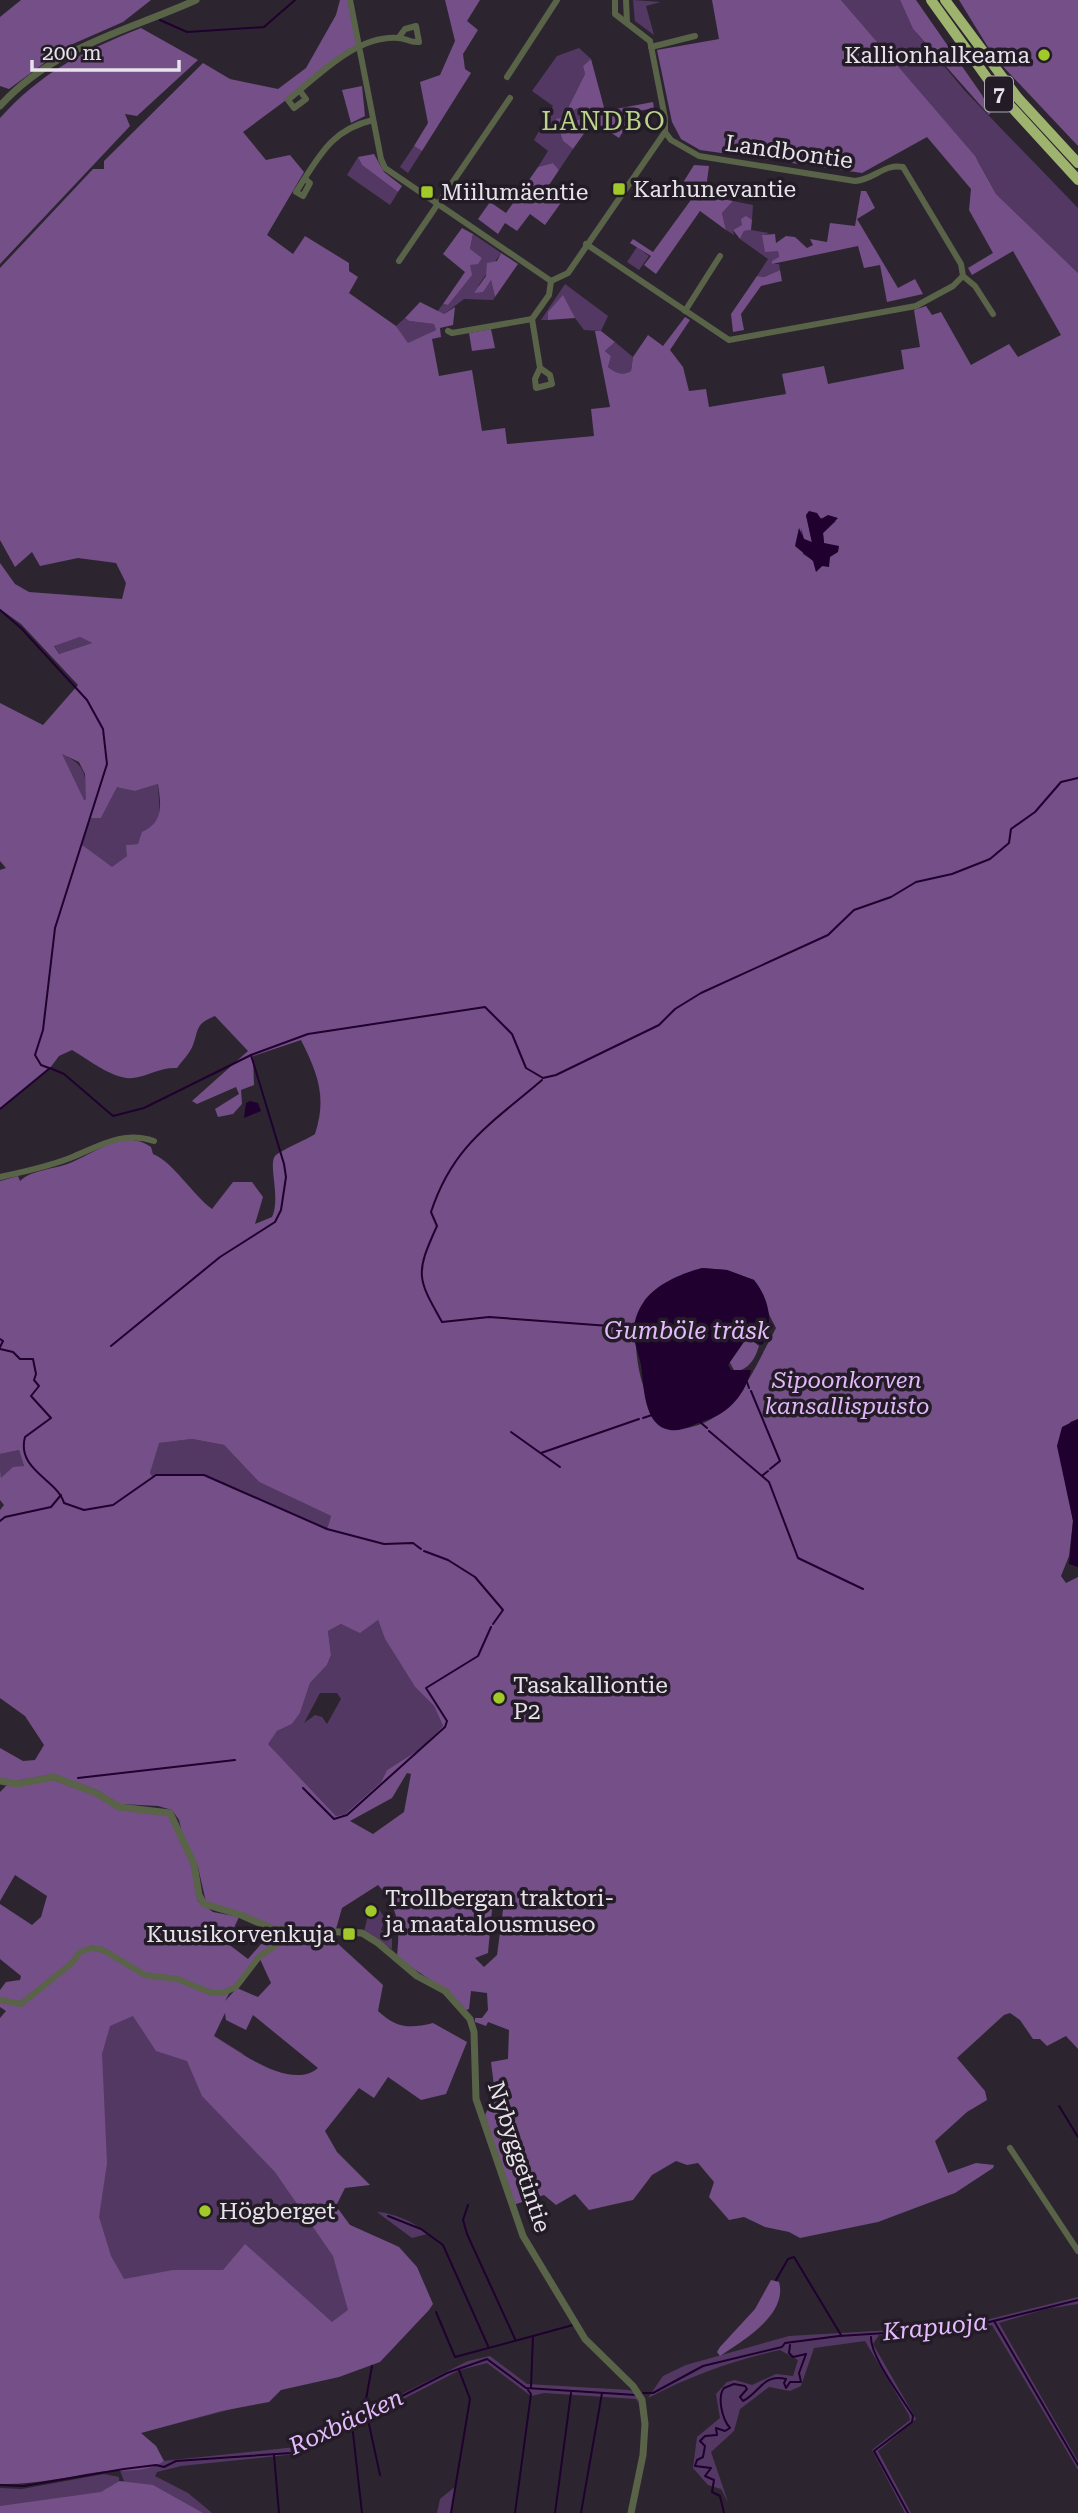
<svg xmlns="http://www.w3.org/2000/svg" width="1078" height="2513" viewBox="0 0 1078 2513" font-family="'Roboto Serif',serif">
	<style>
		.green { fill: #543864; fill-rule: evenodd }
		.forest { fill: #744f88; fill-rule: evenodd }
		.water { fill: #1f002f }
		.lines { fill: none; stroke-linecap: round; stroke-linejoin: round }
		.stream { stroke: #1f002f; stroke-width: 2 }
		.minor { stroke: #596348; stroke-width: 6 }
		.tertiary { stroke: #596348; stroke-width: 7 }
		.motorway { stroke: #9db36e; stroke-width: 10 }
		.poi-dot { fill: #a1c92a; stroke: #231c26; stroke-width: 2.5 }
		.labels { text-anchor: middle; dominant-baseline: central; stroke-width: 7; stroke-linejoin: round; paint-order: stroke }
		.shield { fill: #231c26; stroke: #ada7af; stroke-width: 2 }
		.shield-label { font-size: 21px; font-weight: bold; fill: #e8e3ea }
		.poi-label { font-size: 23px; fill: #e8e3ea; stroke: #231c26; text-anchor: start }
		.street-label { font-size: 23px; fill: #e8e3ea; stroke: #231c26 }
		.park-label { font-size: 23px; font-style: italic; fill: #e1b7fa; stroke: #231c26 }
		.water-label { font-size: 24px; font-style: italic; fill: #e6bbfe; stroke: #231c26 }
		.quarter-label { font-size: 26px; letter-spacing: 2px; fill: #bbd38a; stroke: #231c26 }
	</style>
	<rect width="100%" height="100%" fill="#2c2530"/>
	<g class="green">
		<polygon points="633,0 661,2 646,6 654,35 635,21"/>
		<polygon points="841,0 900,0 913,29 965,91 1078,208 1078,273 996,194 978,161"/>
		<polygon points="579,48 591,59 583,66 585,74 568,108 584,108 590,114 567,125 563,141 573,149 559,170 553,163 538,167 548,151 534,140 553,106 532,91 557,56"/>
		<polygon points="414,146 422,151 408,173 400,167"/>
		<polygon points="358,157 362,165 398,192 390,205 347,175"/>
		<polygon points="733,201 753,205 752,220 733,230 734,235 726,230 722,213"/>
		<polygon points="751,230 769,233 762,236 778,250 779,257 773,264 779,264 780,270 764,277 757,276 768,259 740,239 744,231"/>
		<polygon points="473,234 501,253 478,286 491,280 495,297 493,300 464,299 444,314 437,312 443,304 448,305 470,265 482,258 470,250"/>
		<polygon points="637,247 649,256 639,270 627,262"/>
		<polygon points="565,284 608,316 601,331 584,330 575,318 548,312 548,320 541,320"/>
		<polygon points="405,318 409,321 435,324 436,330 408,344 396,326"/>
		<path d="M615 342 633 357 631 371C622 376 616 373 608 367L611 356 605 351Z"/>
		<polygon points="80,637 92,643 59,654 54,645"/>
		<path d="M61 753C86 766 85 772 87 799L83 800Z"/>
		<polygon points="158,784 160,818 138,844 127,845 127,856 112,868 81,844 91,818 101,818 117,786 135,791"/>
		<polygon points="192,1439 224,1445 259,1482 331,1516 327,1529 211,1478 152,1477 150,1473 158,1443"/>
		<polygon points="19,1450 24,1466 0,1479 0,1454"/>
		<path d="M378 1620 385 1639 415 1687 434 1706 443 1726 420 1749 387 1770 381 1782 345 1814 336 1816 267 1743 277 1731 292 1724 300 1713 310 1683 327 1665 331 1655 328 1631 341 1624 360 1632ZM320 1693H337L341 1699 327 1724 322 1717 315 1715 304 1723Z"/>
		<polygon points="375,1907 372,1912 379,1909 385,1919 381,1930 392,1938 392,1949 364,1932 369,1911"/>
		<polygon points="69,1947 242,2053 324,2138 299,2164 341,2221 397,2246 414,2321 323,2323 236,2408 140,2433 156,2446 163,2461 296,2447 468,2361 490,2356 527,2384 629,2390 634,2392 640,2406 636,2399 544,2393 531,2396 487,2363 460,2370 296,2454 181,2466 157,2472 155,2476 188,2493 212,2513 0,2513 0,2488 22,2489 104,2474 119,2477 119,2481 106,2489 124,2481 111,2447"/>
		<path d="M377 2212C391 2212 417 2223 427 2234L412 2238Z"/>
		<path d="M1078 2297V2304L1046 2309 999 2323 1078 2461V2470L992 2325 967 2331 879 2335 873 2344 916 2419 878 2451 911 2513H905L872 2450 910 2420 909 2415 865 2341 814 2348 801 2386 790 2391 769 2387 740 2409 734 2431 711 2452 728 2502 721 2489 708 2485 693 2468 697 2437 720 2418 716 2394 727 2382 735 2380 752 2385 776 2374 793 2376 798 2360 780 2350C733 2360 690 2376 648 2398L663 2376 686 2365 789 2336 962 2326Z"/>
		<polygon points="456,2486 451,2513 437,2513 440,2499"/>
	</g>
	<g class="forest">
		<polygon points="21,0 151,0 123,22 66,47 9,89 0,86 0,17"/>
		<path d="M340 0H350L359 41 354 50 243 132 266 160 290 155 304 172 267 235 293 254 305 236 349 263V271L358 277 349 293 396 326 408 343 436 330 434 324 409 321 405 318 420 302 444 314 455 307 453 325 440 328 441 337 432 339 439 376 472 370 482 431 505 428 507 444 594 436 591 409 610 407 595 331H601L615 342 605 351 611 356 608 367C616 373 622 376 631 371L633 357 648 335 663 346 685 317 690 320 670 350 683 367 689 391 706 389 709 407 786 394 782 374 824 366 828 384 904 369 901 350 920 347 914 310 926 306 932 315 941 312 971 365 1009 344 1018 357 1061 335 1013 251 972 275 968 268 993 253 969 210 971 189 927 137 862 173 700 150 681 139 672 122 657 50 719 39 712 0H841L975 156 996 194 1078 273V1419L1070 1422 1069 1497 1073 1521 1069 1556 1061 1576 1066 1583 1078 1577V2049L1066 2036 1047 2046 1040 2039H1033L1020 2020 1010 2013 1004 2015 957 2058 985 2091 987 2100 967 2112 935 2141 948 2173 976 2163 994 2165 993 2168 955 2193 878 2222 800 2238 789 2232 765 2227 744 2217 729 2220 709 2197 714 2182 698 2163 687 2165 676 2161 652 2175 633 2200 589 2210 575 2194 556 2205 544 2195 513 2205 485 2115 495 2094 491 2062 508 2059 509 2030 488 2022 486 2026 475 2022V2018H482L488 2010 487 1993 471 1991 469 2009 466 2010C447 1986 420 1976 397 1956 400 1926 399 1908 378 1885L342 1908 336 1929 274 1927 206 1902 197 1863 184 1841 179 1820 172 1810 158 1806 120 1804 97 1790 54 1774 16 1781 0 1778V1748L23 1761 35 1760 44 1745 25 1716 0 1698V1510L4 1505 0 1500V1470L1 1478 13 1467 24 1466 19 1450 0 1454V1181L18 1176 20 1181C33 1169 53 1170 70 1163 96 1153 123 1128 151 1147L153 1154C173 1162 192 1194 212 1209L233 1182H252L263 1197 255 1224 272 1217C281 1198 268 1165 275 1156 281 1150 306 1140 315 1134 327 1097 318 1074 301 1040L253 1056 254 1085 241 1090 242 1104 233 1114 218 1117 215 1109 239 1094 236 1087 197 1104 192 1101 248 1051 215 1016C195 1024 199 1029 193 1045 190 1053 182 1061 177 1068 160 1067 149 1076 133 1078 113 1080 88 1059 72 1050L59 1056 50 1068 0 1109V870L6 868 0 861V703L43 725 78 685 21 624 0 609V563L15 584 29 592 122 599 126 583 116 563 78 558 40 566 32 552 15 567 0 540V268L93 169H104V161L203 63 230 79 278 89 306 68 336 15ZM806 515 836 521 823 533 824 543 830 546 829 561 816 571 814 561 803 554 801 528 804 539 812 543ZM80 637 92 643 59 654 54 646ZM62 754 79 762 85 774 86 799 84 800ZM158 784C161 805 164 822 142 832L138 844 126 845 127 856 112 867 81 844 91 818H101L117 787 135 791ZM702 1268 727 1270 754 1280C762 1296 768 1314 776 1328 750 1375 734 1428 670 1430 662 1417 652 1405 646 1392 637 1375 632 1329 639 1311ZM192 1439 224 1445 259 1482 331 1516 327 1529 204 1475 152 1476 150 1473 159 1443ZM378 1620 385 1639 415 1687 434 1706 443 1726 420 1749 387 1770 381 1782 345 1814 336 1816 268 1744 277 1731 292 1724 300 1713 310 1683 327 1665 331 1655 328 1631 341 1624 360 1633ZM407 1773 411 1774 404 1812 373 1834 350 1821 392 1798ZM505 1895 497 1955 484 1967 475 1958 488 1953 493 1899Z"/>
		<polygon points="445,0 480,0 467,21 478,30 463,54 465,69 471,73 422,151 414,146 428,123 420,82 440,75 455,41"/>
		<polygon points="900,0 916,0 982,95 991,112 989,115 913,29"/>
		<polygon points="959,0 1078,0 1078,146 994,57"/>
		<path d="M141 28 198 60 137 116 125 114 130 126 0 264V118C42 72 83 51 141 28Z"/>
		<polygon points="591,59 605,111 653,102 654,108 629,113 630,120 619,138 593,121 573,149 563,141 556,119 562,118 567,125 590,114 577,108 571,112 568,108 585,74 583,66"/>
		<polygon points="362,86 365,116 351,123 342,90"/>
		<polygon points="374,154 384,172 402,186 398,192 362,165 358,157"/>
		<polygon points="553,163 559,170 549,185 565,197 545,225 530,214 517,231 505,223 498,234 478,219 490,202 506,213 538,167"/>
		<polygon points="694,165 709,166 705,196 733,201 722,213 726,230 700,211 656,274 644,265 651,256 630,243 633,239 653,252 696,193 684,181"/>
		<polygon points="861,191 866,191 875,208 857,219 898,288 915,279 923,294 887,302 880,265 864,268 858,246 772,264 772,261 779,257 778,251 765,252 762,235 775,234 776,243 786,236 795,237 807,248 813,245 810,239 827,242 830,223 855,226"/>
		<polygon points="746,216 752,220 751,230 744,231 740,239 733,230 742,225 741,219"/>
		<polygon points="462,228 473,234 470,249 482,258 478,264 470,265 472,275 448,305 443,304 465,272 443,254"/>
		<polygon points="501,253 518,264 495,297 491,280 483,292 474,293 486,276 487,263 497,261"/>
		<polygon points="780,270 782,281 761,286 741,314 744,330 733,332 731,314 757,276 764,277"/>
		<polygon points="563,295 575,318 548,320 548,312"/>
		<polygon points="491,329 495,348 472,351 469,333"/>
		<path d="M749 1338 759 1346C755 1359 749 1369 735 1372L729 1361 743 1341Z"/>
		<path d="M53 1780 94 1795 118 1810 169 1815 191 1865 198 1901 213 1912 239 1917 227 1943 248 1959 262 1943 268 1930 294 1933 325 1932 383 1985 378 2011C396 2028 409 2029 433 2023L467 2042 446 2094 421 2100 388 2077 374 2098 359 2088 325 2131 337 2152 370 2185 345 2188 336 2206 350 2225 399 2247 417 2267 433 2304 429 2310 380 2362 339 2377 281 2390 269 2402 221 2411 141 2433 156 2446 164 2461C145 2474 120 2469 99 2472 65 2477 34 2485 0 2484V2018L6 2011 0 2007V1990L6 1982 20 1980 21 1976 0 1959V1904L32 1925 41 1917 47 1896 15 1875 0 1901V1792L6 1786ZM259 1957 271 1983 258 1997 237 1988 225 2001 231 1990ZM225 2013 226 2020 246 2030 253 2015 318 2068C291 2091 239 2052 214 2036ZM133 2016 156 2051 187 2061 202 2096 275 2172 333 2256 348 2310 332 2322 245 2244 223 2270H173L124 2279 111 2256 99 2217 107 2163 102 2054 110 2026Z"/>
		<path d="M771 2280 779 2282C788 2315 743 2340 720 2356L717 2352 720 2347 755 2309Z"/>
		<polygon points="119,2481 153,2485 203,2513 0,2513 0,2506 101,2492"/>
	</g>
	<g class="water">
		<polygon points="809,511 817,513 821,519 828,515 838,518 823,533 824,543 839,546 838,552 830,557 829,567 822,566 816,572 813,561 795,546 799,528 804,539 812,542 806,515"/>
		<polygon points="250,1101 258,1103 261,1111 244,1118 246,1103"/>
		<path d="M702 1268 727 1270 754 1280C769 1298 775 1325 762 1345L746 1339 728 1365 731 1370H751C746 1393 729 1413 707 1420 695 1423 683 1432 670 1430 643 1426 644 1385 641 1365 639 1355 634 1344 634 1334 633 1323 637 1312 643 1303 654 1285 682 1273 702 1268Z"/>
		<polygon points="1078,1419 1078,1567 1069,1564 1073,1521 1057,1446 1062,1427"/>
	</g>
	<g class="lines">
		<g class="stream">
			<polyline points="160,20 187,32 264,27 295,0"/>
			<polyline points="0,610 21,628 87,700 103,729 107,764 55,928 43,1030 35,1055 41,1065 49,1068"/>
			<path d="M542 1080C491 1124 453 1145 431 1212L437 1226C415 1274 417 1278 442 1322L489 1317 623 1327"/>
			<polyline points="0,1109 50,1068 64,1074 113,1116 144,1108 251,1055 308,1034 485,1007 512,1034 526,1068 543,1078 556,1075 659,1025 675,1009 701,993 828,935 854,910 891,897 916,882 952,874 990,859 1009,843 1011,829 1035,812 1061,782 1078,778"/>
			<polyline points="627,1327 634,1327"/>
			<polyline points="0,1339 3,1341 0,1347"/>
			<polyline points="111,1346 220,1257 275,1222 281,1210 286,1177 284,1164 251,1055"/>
			<path d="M0 1349 13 1352 20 1359H33L36 1374 34 1380 39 1386 31 1396 51 1418 25 1437C16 1470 58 1480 64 1503L84 1510 113 1505 156 1475H204L327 1529 384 1544 413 1543 421 1549"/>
			<polyline points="747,1382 749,1388"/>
			<polyline points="751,1391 780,1461 770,1469"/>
			<polyline points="643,1418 652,1415"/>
			<polyline points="700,1422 707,1428"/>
			<polyline points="709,1431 769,1482 798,1558 863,1589"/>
			<polyline points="511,1432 560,1467"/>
			<polyline points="541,1453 639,1419"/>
			<polyline points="763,1475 768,1471"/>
			<polyline points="0,1521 5,1517 51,1507 61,1495"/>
			<polyline points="424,1551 448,1560 475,1577 503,1610 493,1624"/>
			<polyline points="78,1778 235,1760"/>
			<polyline points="303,1788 334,1819 347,1815 445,1727 447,1721 426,1688 478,1656 491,1627"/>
			<polyline points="1059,2106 1078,2137"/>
			<polyline points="468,2205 463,2220 467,2234 515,2339"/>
			<polyline points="388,2216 421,2229 443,2245 488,2346"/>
			<polyline points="776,2280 788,2259 794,2257 841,2335"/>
			<polyline points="436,2312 455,2357 533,2336 531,2387"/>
			<polyline points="994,2321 1078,2465"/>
			<polyline points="533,2336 573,2325"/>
			<path d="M871 2337C870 2356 902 2398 913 2416L912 2422 874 2451 908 2513"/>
			<polyline points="643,2393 653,2393 703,2366 782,2347 785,2343 839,2336 965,2328 1078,2300"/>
			<polyline points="367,2415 380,2475"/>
			<polyline points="363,2416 372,2366"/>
			<polyline points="352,2424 362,2513"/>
			<polyline points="274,2455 279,2513"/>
			<polyline points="0,2485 24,2486 124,2469 156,2465 164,2467 176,2461 291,2453 447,2373 487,2359 526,2388 636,2395"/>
			<polyline points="451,2513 470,2399 459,2370"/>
			<polyline points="515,2513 531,2394 528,2390"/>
			<polyline points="555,2513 571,2393"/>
			<polyline points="581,2513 602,2393"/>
			<path d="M724 2513 720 2496 712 2492 714 2480 705 2476 711 2468 695 2466 697 2460 703 2457 705 2446 700 2441 705 2436 717 2435 716 2428 725 2431 730 2428C722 2419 717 2397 724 2388L734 2384 745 2386 747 2389 740 2397 743 2401C760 2392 764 2373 786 2379L784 2383 786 2388 790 2382H801L799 2373 806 2354 793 2357 789 2353 790 2345"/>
		</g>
		<g class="minor">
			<polyline points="350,0 381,159 385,168 551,281"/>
			<path d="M615 0V14L650 41 665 118V132L671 140 699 156 855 181C873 180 885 163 903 167L961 264 963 276 975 286 993 314"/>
			<polyline points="626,0 627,22"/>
			<polyline points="651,47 695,36"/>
			<polyline points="507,77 557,0"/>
			<path d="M300 91 306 99 294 108 288 100C318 76 356 35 398 38 406 38 410 43 419 42L416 26 405 29 399 37"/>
			<path d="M305 179 310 183 303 196 296 192C319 157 330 130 373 120"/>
			<polyline points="586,244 729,340 916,306 953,286 963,276"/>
			<polyline points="399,261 510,98"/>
			<polyline points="551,281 568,273 665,132"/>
			<polyline points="685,311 720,256"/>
			<polyline points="532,319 540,368 535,379 536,388 552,384 550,375 540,368"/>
			<polyline points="532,319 549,295 551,281"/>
			<polyline points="448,331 452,333 532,319"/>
			<path d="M0 1177C23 1172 47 1167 70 1158 98 1147 122 1130 154 1141"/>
			<polyline points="0,2000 21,2004 72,1963 80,1952 92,1948 103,1950 145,1975 177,1979 212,1993 223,1993 236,1987 259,1957 297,1930"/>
			<polyline points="1010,2148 1078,2251"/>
		</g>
		<g class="tertiary">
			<path d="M0 106C53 47 127 31 196 0"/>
			<polyline points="0,1781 17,1784 54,1777 96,1793 119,1807 170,1813 194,1864 199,1895 204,1904 241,1915 273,1929 362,1933 378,1943 417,1976 445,1991 470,2019 474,2032 476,2099 523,2236 585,2339 633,2386 642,2400 645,2424 643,2455 631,2513"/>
		</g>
		<g class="motorway">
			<polyline points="931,0 995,89 1078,180"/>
			<polyline points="945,0 1018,98 1078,163"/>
		</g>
	</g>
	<g class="poi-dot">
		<circle cx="1044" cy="55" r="7"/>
		<rect x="612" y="182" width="14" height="14" rx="3.5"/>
		<rect x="420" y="185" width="14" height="14" rx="3.5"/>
		<circle cx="499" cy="1698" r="7"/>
		<circle cx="371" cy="1911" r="7"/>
		<rect x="342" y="1927" width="14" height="14" rx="3.5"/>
		<circle cx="205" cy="2211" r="7"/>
	</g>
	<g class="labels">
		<rect class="shield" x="985" y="76.5" width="28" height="35" rx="5"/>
		<g class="shield-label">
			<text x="999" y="94">7</text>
		</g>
		<g class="poi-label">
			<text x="1030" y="55" text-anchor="end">Kallionhalkeama</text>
			<text x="633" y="189">Karhunevantie</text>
			<text x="441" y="192">Miilumäentie</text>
			<text x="513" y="1685">Tasakalliontie<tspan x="513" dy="26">P2</tspan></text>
			<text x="385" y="1898">Trollbergan traktori-<tspan x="385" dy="26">ja maatalousmuseo</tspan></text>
			<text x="335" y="1934" text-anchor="end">Kuusikorvenkuja</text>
			<text x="219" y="2211">Högberget</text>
		</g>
		<g class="street-label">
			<text transform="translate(789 152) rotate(8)">Landbontie</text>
			<text transform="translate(519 2157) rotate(72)">Nybyggetintie</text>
		</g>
		<g class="park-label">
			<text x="847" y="1380">Sipoonkorven<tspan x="847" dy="26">kansallispuisto</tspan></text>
		</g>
		<g class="water-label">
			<text x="687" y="1331">Gumböle träsk</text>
			<text transform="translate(935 2327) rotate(-6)">Krapuoja</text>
			<text transform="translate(346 2422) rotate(-25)">Roxbäcken</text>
		</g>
		<g class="quarter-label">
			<text x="604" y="121">LANDBO</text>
		</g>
	</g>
	<path d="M32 60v10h147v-10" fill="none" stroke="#e8e3ea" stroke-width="3.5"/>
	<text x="42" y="60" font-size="21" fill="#e8e3ea" stroke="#231c26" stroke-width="5" paint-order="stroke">200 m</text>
</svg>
